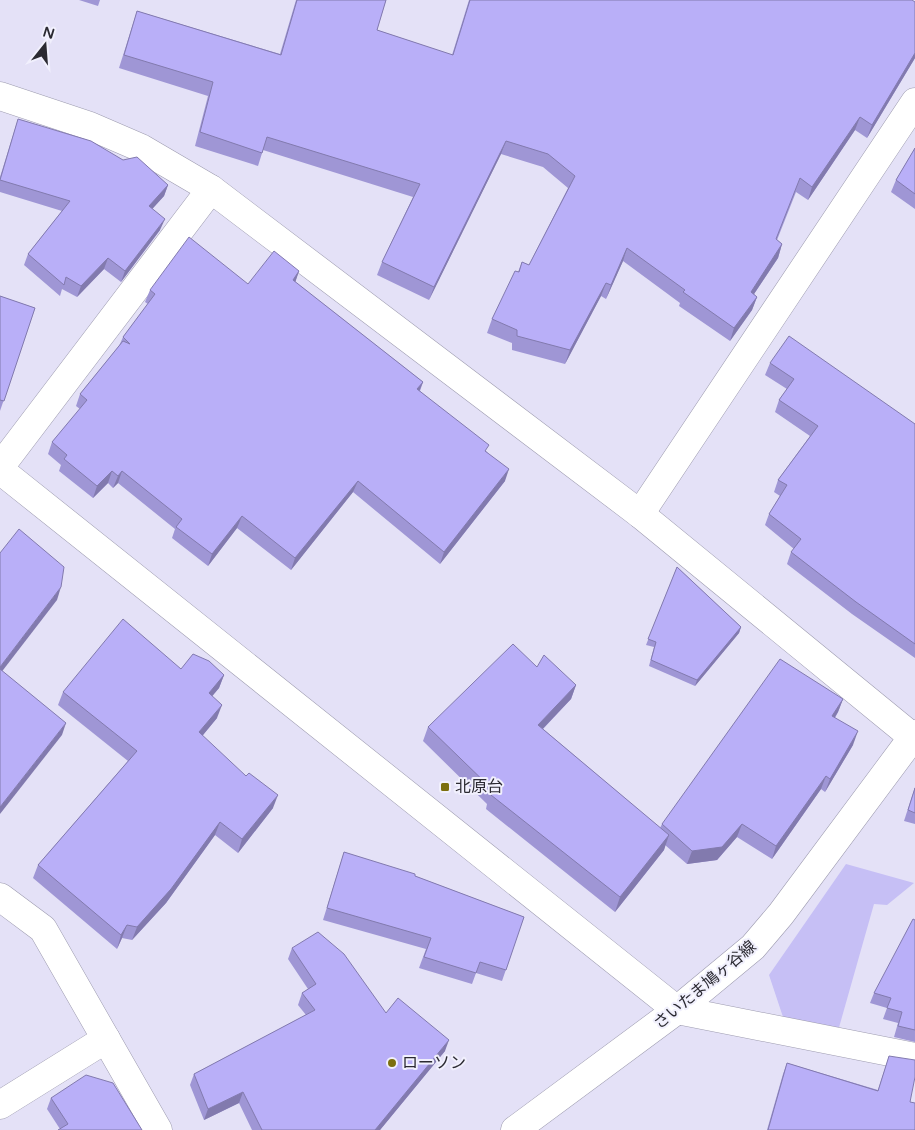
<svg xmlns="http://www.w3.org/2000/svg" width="915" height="1130" viewBox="0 0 915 1130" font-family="'Varela Round','Noto Sans JP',sans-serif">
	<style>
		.green { fill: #c6bff5 }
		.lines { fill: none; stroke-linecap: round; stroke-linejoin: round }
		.minor-casing { stroke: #9d9baf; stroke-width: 29 }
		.tertiary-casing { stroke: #9d9baf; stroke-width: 29 }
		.secondary-casing { stroke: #9d9baf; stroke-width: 29 }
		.minor { stroke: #fff; stroke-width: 28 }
		.tertiary { stroke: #fff; stroke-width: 28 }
		.secondary { stroke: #fff; stroke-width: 28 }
		.wall { fill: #9f96d5 }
		.shaded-wall { fill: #827aae }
		.building { fill: #b9aff8; stroke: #827aae }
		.poi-dot { fill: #7c6f0e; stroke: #f1f0fd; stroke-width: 2 }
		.labels { text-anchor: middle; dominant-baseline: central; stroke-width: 4; stroke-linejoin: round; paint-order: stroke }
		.poi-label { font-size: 16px; fill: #2b2a32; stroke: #f1f0fd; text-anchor: start }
		.street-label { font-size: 16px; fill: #2b2a32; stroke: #f1f0fd }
	</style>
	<rect width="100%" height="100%" fill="#e4e1f7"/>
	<polygon class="green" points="846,864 914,883 887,905 874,904 838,1031 783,1017 769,975"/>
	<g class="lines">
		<defs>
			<g id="minor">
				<polyline points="0,96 90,126 141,148 211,189 640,514 915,739"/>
				<polyline points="0,467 211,189"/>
				<polyline points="640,514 915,102"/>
				<polyline points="0,897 43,929 158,1130"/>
				<polyline points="677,1010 915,1057"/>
				<polyline points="0,1105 106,1039"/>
			</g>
			<polyline id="tertiary" points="0,470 677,1010"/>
			<polyline id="secondary" points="515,1130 677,1010 753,947 781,914 915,734"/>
		</defs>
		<use href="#minor" class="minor-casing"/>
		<use href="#tertiary" class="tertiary-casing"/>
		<use href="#secondary" class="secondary-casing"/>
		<use href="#minor" class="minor"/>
		<use href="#tertiary" class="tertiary"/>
		<use href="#secondary" class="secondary"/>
	</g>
	<g class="wall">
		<polygon points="79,0 100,0 98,6"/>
		<polygon points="296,0 386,0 377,30 452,55 469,0 912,0 915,58 867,138 855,130 808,200 796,192 777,240 782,244 778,258 754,294 757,297 752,310 730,341 679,306 680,303 623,261 606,299 601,296 565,364 512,350 512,343 487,333 492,319 518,272 522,262 529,265 568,188 543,167 501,154 429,300 377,275 382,262 413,197 263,150 258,166 195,146 208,96 119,68 137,11 280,54"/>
		<polygon points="18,119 123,160 168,185 164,196 152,209 160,230 121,282 104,269 77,297 62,289 60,296 24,265 28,254 62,211 0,192 0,177"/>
		<polygon points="915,148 915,209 891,192 896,180"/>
		<polygon points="299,271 295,282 423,382 420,391 487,452 505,481 440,564 353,492 291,570 237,528 208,566 172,538 175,529 118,483 113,488 108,483 93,498 59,471 61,465 48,454 52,442 80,409 76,406 80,394 119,346 123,337 148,304 145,302 150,290 248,284"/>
		<polygon points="0,296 35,308 0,411"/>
		<polygon points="770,363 915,424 915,658 852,614 787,564 791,552 794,549 765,525 769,514 780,496 774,492 778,480 810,436 775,412 779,400 787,389 765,375"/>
		<polygon points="677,567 741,627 739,633 695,686 649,666 654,647 646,645"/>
		<polygon points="537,667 576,685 571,699 543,729 660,828 662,824 843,699 838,712 835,718 853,745 825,792 821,789 772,859 737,837 717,860 687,864 665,845 664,850 615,912 486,809 487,804 423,741 428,727"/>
		<polygon points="181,669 224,675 219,688 212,696 217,718 202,736 273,808 238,853 215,835 166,903 132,940 122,938 117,949 33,878 38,865 128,761 58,705 63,692"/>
		<polygon points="915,787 915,824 904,821"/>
		<polygon points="344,852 415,876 524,917 502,981 476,973 472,984 419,968 426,949 323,920"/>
		<polygon points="915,920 915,1042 894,1037 898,1023 883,1019 887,1008 870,1003 874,993"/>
		<polygon points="292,948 386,1013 445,1051 380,1130 252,1130 239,1103 204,1120 190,1085 194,1074 306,1015 298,1005 302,993 308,989 288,959"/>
		<polygon points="889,1056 910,1102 915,1130 767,1130 783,1074 787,1063 878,1090"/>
		<polygon points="51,1098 142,1130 60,1129 47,1109"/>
	</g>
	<g class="shaded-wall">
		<polygon points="915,53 915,58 867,138 872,125"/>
		<polygon points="860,117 855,130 808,200 812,187"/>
		<polygon points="506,141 501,154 429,300 434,287"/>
		<polygon points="168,185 164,196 145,217 149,206"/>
		<polygon points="165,219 160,230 121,282 125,271"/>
		<polygon points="782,244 778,258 746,306 751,292"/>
		<polygon points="627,248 623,261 606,299 611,285"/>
		<polygon points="108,258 104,269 77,297 81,286"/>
		<polygon points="299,271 295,283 293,280"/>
		<polygon points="606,283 601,296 565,364 570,350"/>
		<polygon points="757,297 752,310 730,341 734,328"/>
		<polygon points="423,382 418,394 417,389"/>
		<polygon points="509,469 505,481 440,564 444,552"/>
		<polygon points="112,471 108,483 93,498 97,486"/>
		<polygon points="122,471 118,483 113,488 118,476"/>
		<polygon points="358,481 353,492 291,570 295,558"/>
		<polygon points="242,516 237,528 208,566 212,554"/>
		<polygon points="61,587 57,600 0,674 0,667"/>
		<polygon points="741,627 739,633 695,686 697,680"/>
		<polygon points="224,675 219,688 204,706 209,693"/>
		<polygon points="576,685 571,699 533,739 538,725"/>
		<polygon points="843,699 838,712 827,729 832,716"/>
		<polygon points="222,705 217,718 194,746 199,732"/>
		<polygon points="66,723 62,735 0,814 0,807"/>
		<polygon points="858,731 853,745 825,792 830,779"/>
		<polygon points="826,776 821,789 772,859 776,846"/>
		<polygon points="278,795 273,808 238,853 242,839"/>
		<polygon points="220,822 215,835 166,903 132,940 137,927"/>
		<polygon points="742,824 737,837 717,860 687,864 692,851"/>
		<polygon points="669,835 664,850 615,912 620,897"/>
		<polygon points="127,925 122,938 117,949 121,935"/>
		<polygon points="449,1040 445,1051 380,1130 375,1130"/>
		<polygon points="243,1092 239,1103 204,1120 208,1109"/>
	</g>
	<g class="building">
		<polygon points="297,0 386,0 377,30 453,55 470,0 912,0 915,2 915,53 872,125 860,117 812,187 800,178 776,239 782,244 751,292 757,297 734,328 683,292 685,290 627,248 611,285 606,283 570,350 517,336 517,330 492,319 515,271 519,272 522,262 529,265 575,176 548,154 506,141 434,287 382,262 420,184 267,137 262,153 200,132 213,82 124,55 137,11 281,55"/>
		<polygon points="18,119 91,141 123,160 137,157 168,185 149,206 165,219 125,271 108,258 81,286 66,277 64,285 28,254 70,201 0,180"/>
		<polygon points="915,148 915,194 896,180"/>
		<polygon points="189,237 248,284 274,251 299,271 293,280 423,382 417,389 489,445 485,451 509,469 444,552 358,481 295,558 242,516 212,554 176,527 182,519 122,471 118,476 112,471 97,486 64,459 67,455 52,442 87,400 80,394 123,341 130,344 123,337 155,294 150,290"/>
		<polygon points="0,296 35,308 4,401 0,400"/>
		<polygon points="789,336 915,424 915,644 856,602 791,552 801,539 769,514 787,485 778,480 818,426 779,400 794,379 770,363"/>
		<polygon points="19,529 64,567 61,587 0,667 0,553"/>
		<polygon points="677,567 741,627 697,680 651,660 656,642 648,639"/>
		<polygon points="123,619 181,669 193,654 209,661 224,675 209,693 222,705 199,732 246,776 249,773 278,795 242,839 220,822 171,889 137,927 127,925 121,935 38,865 137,751 63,692"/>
		<polygon points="513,644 537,667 544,655 576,685 538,725 669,835 620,897 491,795 494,791 428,727"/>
		<polygon points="780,659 843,699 832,716 858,731 830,779 826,776 776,846 742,824 722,847 692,851 662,824"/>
		<polygon points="0,669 66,723 0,807"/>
		<polygon points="915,788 915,813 908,810"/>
		<polygon points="344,852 415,874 415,876 524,917 506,970 480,962 476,973 424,957 431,938 327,908"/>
		<polygon points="913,919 915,920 915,1030 898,1026 902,1012 887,1008 891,998 874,993"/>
		<polygon points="318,932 344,954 386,1013 398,998 449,1040 375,1130 262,1130 243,1092 208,1109 194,1074 315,1010 302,993 316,984 292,948"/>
		<polygon points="889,1056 915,1060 915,1077 910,1102 915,1103 915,1130 768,1130 787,1063 878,1091"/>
		<polygon points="86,1075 113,1083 142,1130 58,1130 68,1124 51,1098"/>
	</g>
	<g class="poi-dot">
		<rect x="440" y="782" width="10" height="10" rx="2.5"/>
		<circle cx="392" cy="1063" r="5"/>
	</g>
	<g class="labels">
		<g class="poi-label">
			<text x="455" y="787">北原台</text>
			<text x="402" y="1063">ローソン</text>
		</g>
		<g class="street-label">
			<text transform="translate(705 985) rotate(-40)">さいたま鳩ヶ谷線</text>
		</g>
	</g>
	<g transform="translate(45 45) rotate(17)" stroke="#f1f0fd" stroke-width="4" paint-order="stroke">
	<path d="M0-4L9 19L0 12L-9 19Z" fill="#2b2a32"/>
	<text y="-8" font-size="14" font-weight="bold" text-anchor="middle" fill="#2b2a32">N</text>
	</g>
</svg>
